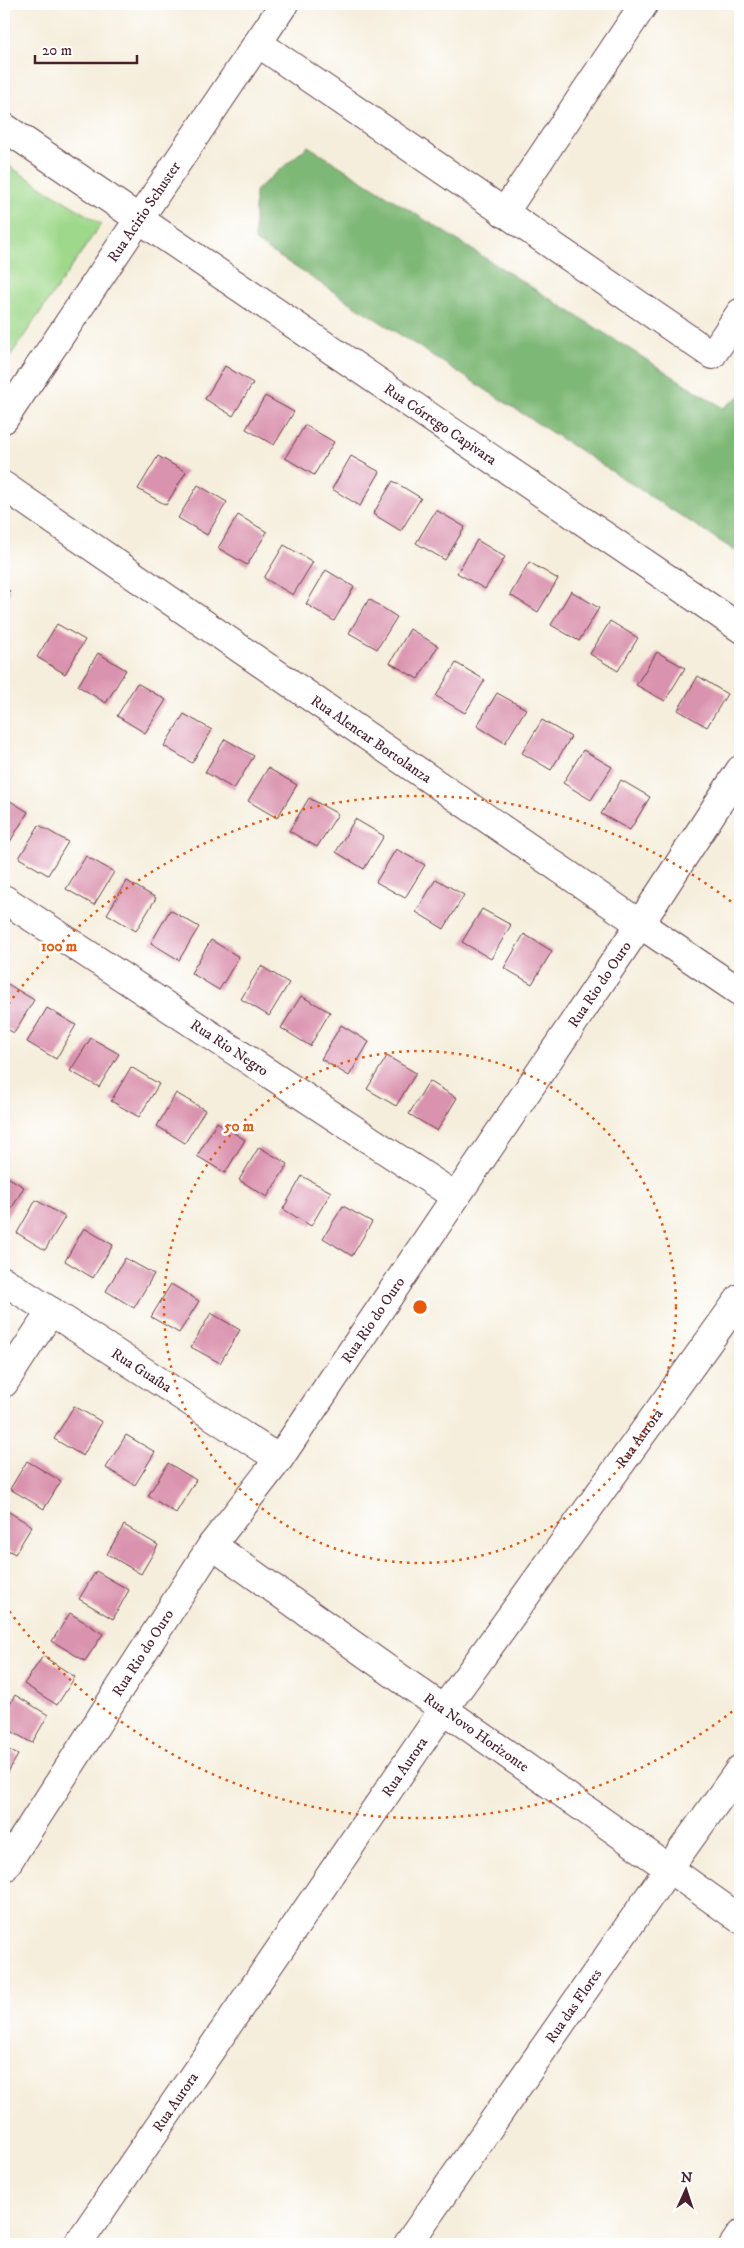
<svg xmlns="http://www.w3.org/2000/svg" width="744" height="2248" viewBox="0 0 744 2248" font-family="'IM FELL DW Pica',serif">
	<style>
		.green { fill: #9ed88a; stroke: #747c5a }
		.forest { fill: #7eb876; stroke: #646c50 }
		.building { fill: #da93ae }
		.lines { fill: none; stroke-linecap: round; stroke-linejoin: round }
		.minor-casing { stroke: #643e46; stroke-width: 30 }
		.tertiary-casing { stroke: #643e46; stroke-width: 30 }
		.minor { stroke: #fff; stroke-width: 28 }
		.tertiary { stroke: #fff; stroke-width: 28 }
		.ring { fill: none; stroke: #e8590c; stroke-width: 2.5; stroke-dasharray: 2.5 5 }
		.labels { text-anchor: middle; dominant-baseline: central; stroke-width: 5; stroke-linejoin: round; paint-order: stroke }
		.street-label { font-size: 15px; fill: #4a1f2b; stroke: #fff }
		.centre { fill: #e8590c; stroke: #fff; stroke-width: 2.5 }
		.ring-label { font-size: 15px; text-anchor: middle; font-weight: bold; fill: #e8590c; stroke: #fff; stroke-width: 5; stroke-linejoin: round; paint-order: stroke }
	</style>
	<rect width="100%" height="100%" fill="#fff"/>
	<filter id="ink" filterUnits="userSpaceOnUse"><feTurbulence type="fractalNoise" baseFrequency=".02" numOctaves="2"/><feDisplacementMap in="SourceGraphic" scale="10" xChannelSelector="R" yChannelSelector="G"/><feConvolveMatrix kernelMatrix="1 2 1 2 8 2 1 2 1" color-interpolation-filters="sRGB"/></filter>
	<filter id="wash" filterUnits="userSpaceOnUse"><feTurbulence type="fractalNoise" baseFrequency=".0096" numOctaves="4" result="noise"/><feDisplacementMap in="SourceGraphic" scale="20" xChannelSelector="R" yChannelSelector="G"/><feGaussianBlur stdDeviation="1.12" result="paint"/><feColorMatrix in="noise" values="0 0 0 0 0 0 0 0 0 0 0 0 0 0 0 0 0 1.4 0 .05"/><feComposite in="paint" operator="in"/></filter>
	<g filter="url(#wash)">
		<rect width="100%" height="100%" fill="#f5eedc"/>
		<polygon class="green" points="4,163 101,224 4,365"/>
		<polygon class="forest" points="308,146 723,408 740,396 740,554 255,241 255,191"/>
		<g id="blocks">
			<g class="building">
				<polygon points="225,366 253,383 233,416 205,399"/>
				<polygon points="265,396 294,412 274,445 246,429"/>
				<polygon points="305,425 334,442 314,475 285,458"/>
				<polygon points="158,456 186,472 166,505 138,489"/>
				<polygon points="351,456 380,472 360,506 332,489"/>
				<polygon points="393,481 421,498 401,531 373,514"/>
				<polygon points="198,485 227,502 207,535 178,518"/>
				<polygon points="436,510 465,527 445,560 416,543"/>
				<polygon points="238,515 267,532 247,565 218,548"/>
				<polygon points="477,540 505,557 485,589 457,573"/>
				<polygon points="284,545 313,562 293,595 264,578"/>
				<polygon points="529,562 558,579 538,612 510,595"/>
				<polygon points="326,570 354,587 334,621 306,604"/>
				<polygon points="4,587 10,591 4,602"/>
				<polygon points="571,591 599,608 579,641 551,625"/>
				<polygon points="369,599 397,617 377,649 349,633"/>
				<polygon points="610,621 638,638 618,671 590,654"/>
				<polygon points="57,624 85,640 65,674 37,657"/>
				<polygon points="410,629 438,646 418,679 390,663"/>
				<polygon points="657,652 685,668 665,701 636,685"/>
				<polygon points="98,653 126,670 106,703 78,686"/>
				<polygon points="456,663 485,680 465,713 436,696"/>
				<polygon points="698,676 727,694 707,727 678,710"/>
				<polygon points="137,683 166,700 145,733 117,716"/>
				<polygon points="497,693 526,709 505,743 477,726"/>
				<polygon points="184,714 212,730 192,763 164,746"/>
				<polygon points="542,720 571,737 551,770 522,753"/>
				<polygon points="225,739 254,756 234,789 205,772"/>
				<polygon points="583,750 612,767 591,800 563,783"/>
				<polygon points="268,768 297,785 277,818 248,801"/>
				<polygon points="621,780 650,797 630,830 601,814"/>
				<polygon points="4,797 28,812 8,845 4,843"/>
				<polygon points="309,798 338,814 317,847 289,831"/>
				<polygon points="355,819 384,836 364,869 336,852"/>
				<polygon points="39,825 68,842 48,875 19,858"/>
				<polygon points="396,849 425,865 405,898 376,882"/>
				<polygon points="86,856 114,872 94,905 66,889"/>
				<polygon points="436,879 464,895 444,929 416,912"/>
				<polygon points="127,881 156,898 136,931 107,914"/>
				<polygon points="482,909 511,925 491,959 462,942"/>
				<polygon points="170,910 199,927 179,960 151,943"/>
				<polygon points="524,934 552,951 532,984 504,968"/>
				<polygon points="211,940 239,957 219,990 191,973"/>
				<polygon points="261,966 289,983 269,1016 241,999"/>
				<polygon points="6,983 34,1000 14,1033 4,1027 4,986"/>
				<polygon points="301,996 330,1012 310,1046 281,1028"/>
				<polygon points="47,1008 76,1025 56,1059 27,1042"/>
				<polygon points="341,1025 369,1042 349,1076 321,1059"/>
				<polygon points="91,1038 119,1054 99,1087 70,1071"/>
				<polygon points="387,1056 416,1073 396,1106 367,1089"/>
				<polygon points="131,1067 159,1084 139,1117 111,1101"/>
				<polygon points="429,1081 457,1098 437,1131 409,1114"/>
				<polygon points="176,1093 205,1110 185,1143 157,1126"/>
				<polygon points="217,1122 245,1140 225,1173 197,1156"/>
				<polygon points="259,1147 288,1164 267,1197 239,1180"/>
				<polygon points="4,1175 24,1187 4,1222"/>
				<polygon points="302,1176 331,1192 311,1226 283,1209"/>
				<polygon points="36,1200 65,1217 45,1250 17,1233"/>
				<polygon points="343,1206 372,1222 352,1256 323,1238"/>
				<polygon points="84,1228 113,1245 93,1278 65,1261"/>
				<polygon points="125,1258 154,1274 134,1308 106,1291"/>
				<polygon points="171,1284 199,1301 179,1333 151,1317"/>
				<polygon points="211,1313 240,1330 220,1363 191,1347"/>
				<polygon points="74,1406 102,1422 83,1456 54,1439"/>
				<polygon points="126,1435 155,1452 135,1485 106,1468"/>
				<polygon points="27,1461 61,1481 44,1509 10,1489"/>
				<polygon points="168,1463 196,1480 176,1513 148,1496"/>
				<polygon points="4,1509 32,1526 15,1554 4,1548"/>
				<polygon points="124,1525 158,1545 141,1574 107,1554"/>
				<polygon points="96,1571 129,1590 113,1619 79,1599"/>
				<polygon points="70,1613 103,1634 85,1661 52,1641"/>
				<polygon points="43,1656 75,1677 57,1705 24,1684"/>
				<polygon points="15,1695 48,1715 32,1743 4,1727 4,1715"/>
				<polygon points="4,1747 18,1755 4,1779"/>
			</g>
		</g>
	</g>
	<g filter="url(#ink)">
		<use href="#blocks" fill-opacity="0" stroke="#643e46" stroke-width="1"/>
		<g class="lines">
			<defs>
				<g id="minor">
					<polyline points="258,43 712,355 740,313"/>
					<path id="s1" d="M4 127 740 628"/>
					<polyline points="504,213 644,4"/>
					<path id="s2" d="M4 419 284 4"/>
					<path id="s3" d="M4 899 455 1196"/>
					<polyline points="640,924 740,992"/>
					<path id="s4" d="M4 1281 279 1459"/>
					<polyline points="4,1383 51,1311"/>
					<path id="s5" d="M212 1545 740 1919"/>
					<path id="s6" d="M4 1868 212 1545 279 1459 640 924 740 770"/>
					<path id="s7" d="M78 2244 444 1709 740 1298"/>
					<path id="s8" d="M408 2244 669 1868 740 1769"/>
					<polyline points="734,2244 740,2235"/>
				</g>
				<g id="tertiary">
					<path id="s9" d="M4 486 640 924"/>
				</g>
			</defs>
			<use href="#minor" class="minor-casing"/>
			<use href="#tertiary" class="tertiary-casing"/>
			<use href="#minor" class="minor"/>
			<use href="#tertiary" class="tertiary"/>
		</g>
	</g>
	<g class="ring">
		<circle cx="420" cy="1307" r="256"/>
		<path d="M738 1707A511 511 0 0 1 4 1604M4 1010A511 511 0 0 1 738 907"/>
	</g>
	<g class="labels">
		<g class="street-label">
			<text stroke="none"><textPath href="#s2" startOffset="250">Rua Acirio Schuster</textPath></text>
			<text stroke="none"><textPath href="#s1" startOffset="528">Rua Córrego Capivara</textPath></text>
			<text stroke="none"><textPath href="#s9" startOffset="446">Rua Alencar Bortolanza</textPath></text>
			<text stroke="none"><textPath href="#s6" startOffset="1066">Rua Rio do Ouro</textPath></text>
			<text stroke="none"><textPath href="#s3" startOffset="270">Rua Rio Negro</textPath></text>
			<text stroke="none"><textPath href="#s6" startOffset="661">Rua Rio do Ouro</textPath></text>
			<text stroke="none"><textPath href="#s4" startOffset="164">Rua Guaíba</textPath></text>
			<text stroke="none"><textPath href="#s7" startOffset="982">Rua Aurora</textPath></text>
			<text stroke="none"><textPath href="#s6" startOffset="256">Rua Rio do Ouro</textPath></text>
			<text stroke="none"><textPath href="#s5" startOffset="324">Rua Novo Horizonte</textPath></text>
			<text stroke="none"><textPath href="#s7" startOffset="578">Rua Aurora</textPath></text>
			<text stroke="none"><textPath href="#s8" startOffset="290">Rua das Flores</textPath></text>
			<text stroke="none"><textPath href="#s7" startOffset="172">Rua Aurora</textPath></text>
		</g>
	</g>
	<circle cx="420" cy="1307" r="8" class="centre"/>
	<g class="ring-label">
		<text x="59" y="951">100 m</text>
		<text x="239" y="1131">50 m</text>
	</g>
	<rect width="744" height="2248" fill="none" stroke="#fff" stroke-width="20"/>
	<g transform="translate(686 2190) rotate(3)" stroke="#ffffff" stroke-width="4" paint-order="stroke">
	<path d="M0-4L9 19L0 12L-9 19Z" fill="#4a1f2b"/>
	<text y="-8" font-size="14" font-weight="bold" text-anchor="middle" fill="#4a1f2b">N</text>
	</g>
	<path d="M35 55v8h102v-8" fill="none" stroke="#4a1f2b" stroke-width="2.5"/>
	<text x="42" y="55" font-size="15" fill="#4a1f2b" stroke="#ffffff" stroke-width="4" paint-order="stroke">20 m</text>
</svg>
